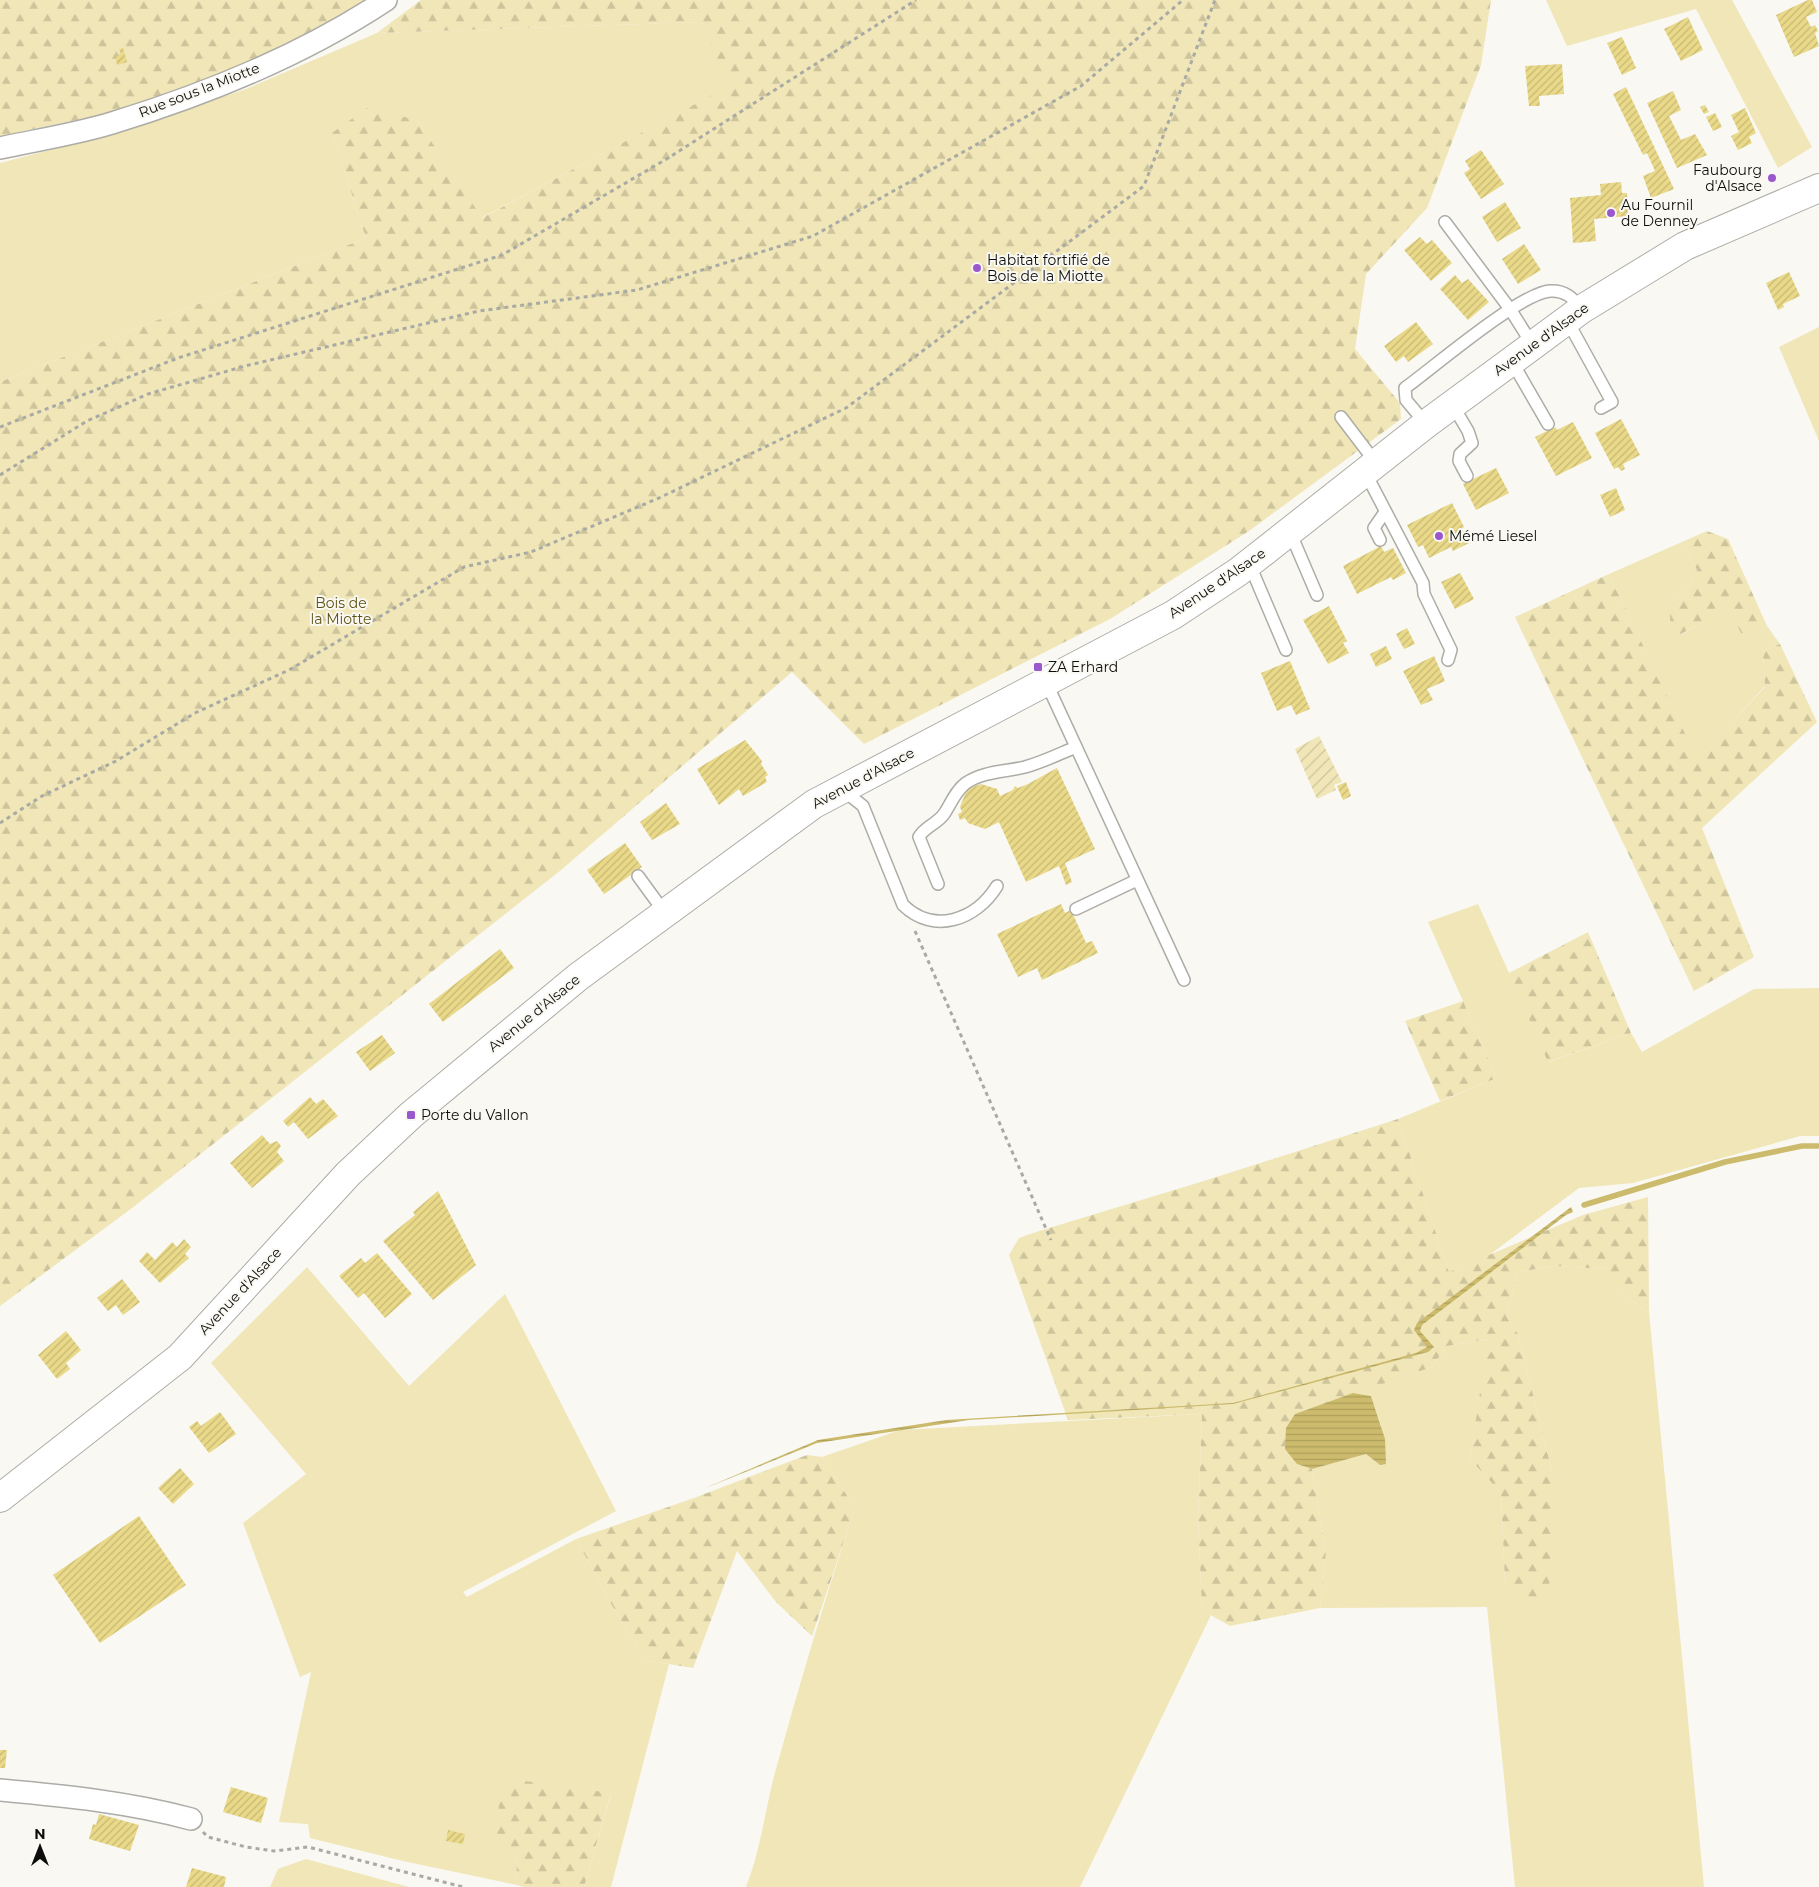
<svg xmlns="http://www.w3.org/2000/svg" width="1819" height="1887" viewBox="0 0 1819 1887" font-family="Montserrat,sans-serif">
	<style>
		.grass { fill: #f0e6b7 }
		.forest { fill: url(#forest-firs) }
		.garden { fill: url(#garden-furrows) }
		.water { fill: url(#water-rules) }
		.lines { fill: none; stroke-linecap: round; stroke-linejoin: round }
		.stream { stroke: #ccbb6c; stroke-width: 5.5 }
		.building { fill: url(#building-hatch) }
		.lane-casing { stroke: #adaca6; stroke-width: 14 }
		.street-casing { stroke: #adaca6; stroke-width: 24 }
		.primary-casing { stroke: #adaca6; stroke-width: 30 }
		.path { stroke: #aaaaa5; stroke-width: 3; stroke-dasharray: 4 4; stroke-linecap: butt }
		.lane { stroke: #fff; stroke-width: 11 }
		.street { stroke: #fff; stroke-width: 21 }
		.primary { stroke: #fff; stroke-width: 28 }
		.poi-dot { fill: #9b58ce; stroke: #f9f8f2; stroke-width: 2 }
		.labels { text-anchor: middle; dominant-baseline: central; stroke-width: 4; stroke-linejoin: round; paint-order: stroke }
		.street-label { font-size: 14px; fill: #0d0d0b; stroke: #f9f8f2 }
		.poi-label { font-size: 14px; fill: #0d0d0b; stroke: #f9f8f2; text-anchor: start }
		.park-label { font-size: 14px; fill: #5f5417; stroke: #f9f8f2 }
	</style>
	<defs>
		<pattern id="forest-firs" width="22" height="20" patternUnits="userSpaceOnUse" patternTransform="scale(1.25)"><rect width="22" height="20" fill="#f0e6b7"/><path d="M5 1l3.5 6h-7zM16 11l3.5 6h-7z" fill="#cdc49c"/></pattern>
		<pattern id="garden-furrows" width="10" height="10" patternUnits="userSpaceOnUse" patternTransform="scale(1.25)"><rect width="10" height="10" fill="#f0e6b7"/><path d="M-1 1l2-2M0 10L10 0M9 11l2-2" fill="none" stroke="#cdc49c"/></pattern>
		<pattern id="water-rules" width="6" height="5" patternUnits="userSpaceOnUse" patternTransform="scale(1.25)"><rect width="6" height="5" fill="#ccbb6c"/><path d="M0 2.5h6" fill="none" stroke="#aea05c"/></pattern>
		<pattern id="building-hatch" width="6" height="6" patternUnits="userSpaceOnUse" patternTransform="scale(1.25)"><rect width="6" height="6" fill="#e9d989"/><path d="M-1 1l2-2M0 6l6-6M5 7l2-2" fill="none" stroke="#c7b975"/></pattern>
	</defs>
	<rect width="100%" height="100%" fill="#f9f8f2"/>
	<g class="grass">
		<polygon points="1546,0 1732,0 1812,147 1778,168 1696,9 1567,46"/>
		<polygon points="701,22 730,86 481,218 417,120 332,133 366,238 0,382 0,163 112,134 246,89 377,33"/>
		<polygon points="1819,327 1819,441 1779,347"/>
		<polygon points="1682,542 1697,570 1689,588 1669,603 1682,634 1728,607 1756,635 1767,626 1780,644 1763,651 1765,686 1697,760 1609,574"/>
		<polygon points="1478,904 1549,1062 1631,1033 1642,1052 1754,989 1819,988 1819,1136 1800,1136 1633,1183 1579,1188 1488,1256 1449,1272 1398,1119 1497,1078 1428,922"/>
		<path d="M1554 1266 1609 1269 1620 1294 1649 1312 1704 1887H1515L1487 1607 1320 1608 1326 1552 1312 1469 1366 1454 1380 1465C1388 1435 1380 1424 1371 1396L1353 1393 1432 1367 1447 1346 1489 1339 1470 1459 1501 1493 1505 1583 1553 1475 1518 1334 1506 1316 1518 1272Z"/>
		<polygon points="307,1267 409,1386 505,1294 616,1511 463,1592 467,1597 576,1539 610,1602 645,1660 669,1664 611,1887 584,1887 611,1794 516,1849 517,1885 403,1861 310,1838 308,1824 279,1822 311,1672 300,1677 243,1523 306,1474 211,1363"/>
		<path d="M1202 1414 1198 1518 1202 1609 1211 1615 1080 1887H746C761 1850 765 1808 776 1769 800 1682 826 1595 855 1508L822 1457 900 1430Z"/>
		<polygon points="306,1859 409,1887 270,1887 278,1869"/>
	</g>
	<g class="forest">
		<polygon points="0,0 366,0 341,17 234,70 105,114 0,136"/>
		<polygon points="421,0 1491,0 1481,65 1427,208 1366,274 1355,349 1400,403 1401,419 1249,531 1110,619 864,744 792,672 561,870 132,1208 0,1306 0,382 366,238 332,133 367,108 417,120 482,218 729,86 701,22 377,33"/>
		<polygon points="1707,531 1728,539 1767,626 1756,635 1741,633 1728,608 1681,634 1671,629 1669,603 1689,588 1697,570 1682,542"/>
		<polygon points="1609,574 1697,759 1765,687 1763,651 1780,644 1817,722 1702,828 1754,957 1694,991 1515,617"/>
		<polygon points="1588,932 1631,1033 1548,1062 1509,973"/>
		<polygon points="1463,1001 1497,1078 1440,1101 1405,1021"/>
		<polygon points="1398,1119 1449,1272 1583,1215 1648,1197 1649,1312 1620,1294 1608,1269 1554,1266 1518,1272 1506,1316 1518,1334 1553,1475 1549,1589 1533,1609 1505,1583 1501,1493 1470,1459 1488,1339 1447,1346 1432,1367 1295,1414 1297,1464 1312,1469 1326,1552 1320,1608 1230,1626 1202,1610 1198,1518 1202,1414 1068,1420 1009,1255 1019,1238 1036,1232 1204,1181"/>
		<polygon points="807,1455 822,1457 855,1508 812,1636 776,1602 737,1551 693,1668 645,1660 610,1602 576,1539 694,1498"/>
		<polygon points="525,1781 611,1793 584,1887 524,1887 517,1885 516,1849 493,1840 501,1794"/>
	</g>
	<polygon class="garden" points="1319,736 1342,782 1334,785 1336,790 1317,799 1295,749"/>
	<g class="water">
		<polygon points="1571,1207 1573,1212 1566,1215 1422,1325 1420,1331 1434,1347 1428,1352 1233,1404 969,1420 817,1443 703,1489 818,1440 946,1420 1233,1403 1416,1353 1427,1347 1414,1330 1417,1323"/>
		<polygon points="1353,1393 1371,1396 1385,1439 1386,1464 1380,1465 1366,1454 1312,1469 1297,1464 1285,1449 1286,1428 1295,1414"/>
	</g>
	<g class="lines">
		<polyline class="stream" points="1584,1205 1725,1162 1802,1146 1819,1146"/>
	</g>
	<g class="building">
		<polygon points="1808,0 1812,0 1817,12 1806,17 1811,27 1815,25 1818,31 1815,33 1819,46 1794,57 1776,15"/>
		<polygon points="1688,17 1703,50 1681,61 1664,29"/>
		<polygon points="1622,37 1636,68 1622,75 1607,43"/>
		<polygon points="123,48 127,62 117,65 115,56 121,54 119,49"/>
		<polygon points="1562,64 1564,94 1539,96 1540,106 1529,106 1525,66"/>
		<polygon points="1626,87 1674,189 1651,198 1643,176 1655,171 1647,153 1643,155 1613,94"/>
		<polygon points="1673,91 1681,110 1669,116 1681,140 1695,134 1707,155 1677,168 1647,103"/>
		<polygon points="1705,105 1709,112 1704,114 1700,107"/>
		<polygon points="1745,108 1756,133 1749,137 1752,143 1738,150 1731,136 1739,132 1731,115"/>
		<polygon points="1715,113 1722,127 1713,131 1706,117"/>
		<polygon points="1481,150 1504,184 1481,199 1464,173 1470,169 1465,161"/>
		<polygon points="1621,182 1622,193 1627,193 1628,216 1594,219 1596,241 1573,243 1570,198 1601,195 1600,184"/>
		<polygon points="1505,202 1521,228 1497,242 1482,217"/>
		<polygon points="1420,237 1427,244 1432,240 1452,263 1431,281 1404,250"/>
		<polygon points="1524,244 1541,270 1518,284 1502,259"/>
		<polygon points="1789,272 1800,296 1783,304 1784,307 1778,310 1766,283"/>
		<polygon points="1455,275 1462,283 1468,279 1489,302 1468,320 1440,289"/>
		<polygon points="1416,322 1433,344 1408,362 1404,356 1396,362 1384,346"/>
		<polygon points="1621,419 1640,455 1623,464 1625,469 1621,471 1618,467 1614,469 1595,433"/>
		<polygon points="1573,422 1592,458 1556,476 1535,437 1555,427 1557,430"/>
		<polygon points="1496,468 1509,493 1476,510 1463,484"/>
		<polygon points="1616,488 1625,510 1610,517 1600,495"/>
		<polygon points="1452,503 1464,527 1462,529 1469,543 1453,551 1451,547 1429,558 1423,545 1418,547 1407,525"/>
		<polygon points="1381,546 1384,552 1393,548 1406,573 1393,580 1391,577 1357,594 1343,566"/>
		<polygon points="1460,573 1474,599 1455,609 1441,582"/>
		<polygon points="1329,606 1347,641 1343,643 1349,653 1328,664 1303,620"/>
		<polygon points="1407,628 1415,644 1404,649 1396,634"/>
		<polygon points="1386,646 1392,659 1376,667 1370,654"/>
		<polygon points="1434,656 1445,681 1427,689 1433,700 1421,705 1403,671"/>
		<polygon points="1290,661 1310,709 1296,715 1291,705 1277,711 1261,673"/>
		<polygon points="745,740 762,761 761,764 768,775 765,777 767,782 743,796 739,789 719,805 697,769"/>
		<polygon points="1057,768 1095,849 1065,863 1072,882 1066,885 1059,866 1026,882 999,822 985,829 968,823 965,818 960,820 958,814 962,812 960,807 967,789 981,784 997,789 1000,796 1013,790 1015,786 1018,788 1028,784"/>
		<polygon points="1346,782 1351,796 1343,800 1337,786"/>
		<polygon points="666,803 680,824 652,840 640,822"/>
		<polygon points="625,843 642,867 604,894 587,870"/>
		<polygon points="1061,904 1065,913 1071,910 1086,943 1092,941 1098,953 1042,980 1037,968 1018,977 997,934"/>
		<polygon points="500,949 514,968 443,1022 429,1004"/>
		<polygon points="382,1035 395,1053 370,1071 356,1052"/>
		<polygon points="310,1097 316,1104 323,1099 338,1116 308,1139 294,1122 288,1127 283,1121"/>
		<polygon points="262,1135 270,1144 277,1141 281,1146 277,1152 284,1161 252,1188 230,1163"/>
		<polygon points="438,1191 476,1265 433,1300 383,1241 415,1215 413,1212"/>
		<polygon points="184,1239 191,1247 185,1254 189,1258 160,1283 139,1261 147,1252 155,1260 172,1242 177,1247"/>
		<polygon points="377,1253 412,1294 385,1318 364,1293 358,1298 339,1276 361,1258 365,1263"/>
		<polygon points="122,1279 140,1302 123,1315 116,1305 108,1311 97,1298"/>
		<polygon points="66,1331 81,1350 66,1363 70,1369 57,1379 38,1355"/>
		<polygon points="220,1412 236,1434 209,1453 189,1427 197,1421 201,1426"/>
		<polygon points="180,1468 194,1484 173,1504 158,1488"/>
		<polygon points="139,1516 186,1585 100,1643 53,1575"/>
		<polygon points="0,1750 7,1750 5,1768 0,1768"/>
		<polygon points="231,1787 268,1798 261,1823 223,1812"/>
		<polygon points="99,1814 139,1825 130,1851 89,1839 93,1824 96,1825"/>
		<polygon points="448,1830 465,1834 463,1844 446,1841"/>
		<polygon points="192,1868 226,1877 224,1887 186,1887"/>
	</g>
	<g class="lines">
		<defs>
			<g id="lane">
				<polyline points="1445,222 1510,309 1532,344"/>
				<polyline points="1567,320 1612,402 1601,408"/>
				<polyline points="1511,360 1548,424"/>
				<polyline points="1452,404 1468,431 1472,443 1460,454 1459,461 1467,476"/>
				<polyline points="1341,417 1376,463"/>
				<path d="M1426 424 1406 400 1405 388C1434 367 1520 293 1550 291 1565 290 1573 298 1582 309"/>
				<polyline points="1365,472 1423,583 1424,594 1451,650 1448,660"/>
				<polyline points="1290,532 1317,595"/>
				<polyline points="1380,540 1374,528 1385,512"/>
				<polyline points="1249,563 1286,650"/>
				<polyline points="1046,682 1184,980"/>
				<path d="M843 790 863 806 903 905C934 935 976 920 997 886"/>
				<polyline points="638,876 665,913"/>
				<path d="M938 884 919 837C924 827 937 824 944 814 951 804 955 791 966 783 984 771 1005 772 1025 767 1043 762 1059 754 1076 747"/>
				<polyline points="1076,909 1137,880"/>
			</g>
			<g id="street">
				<path d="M0 148C37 140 76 134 112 123 207 94 303 55 386 0"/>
				<path d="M0 1790C65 1796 128 1802 191 1819"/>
			</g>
			<polyline id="primary" points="0,1498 180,1357 348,1174 411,1115 578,977 814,804 1173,615 1238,572 1426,424 1582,309 1685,246 1819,188"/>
		</defs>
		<use href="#lane" class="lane-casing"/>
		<use href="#street" class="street-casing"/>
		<use href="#primary" class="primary-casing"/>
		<g class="path">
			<polyline points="0,427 178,358 502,255 665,160 916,0"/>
			<polyline points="0,475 87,421 148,394 245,366 479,311 637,290 813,236 1081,86 1183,0"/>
			<polyline points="0,823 42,796 116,761 195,713 289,670 464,567 531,552 659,498 846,408 1144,186 1215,0"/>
			<polyline points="915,931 1051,1240"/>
			<polyline points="203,1832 208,1837 246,1847 274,1851 308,1847 463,1887"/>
		</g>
		<use href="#lane" class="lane"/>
		<use href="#street" class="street"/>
		<use href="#primary" class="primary"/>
	</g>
	<g class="poi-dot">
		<circle cx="1772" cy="178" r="5"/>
		<circle cx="1611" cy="213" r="5"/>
		<circle cx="977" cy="268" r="5"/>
		<circle cx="1439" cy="536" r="5"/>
		<rect x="1033" y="662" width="10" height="10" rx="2.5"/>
		<rect x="406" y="1110" width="10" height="10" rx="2.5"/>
	</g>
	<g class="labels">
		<g class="street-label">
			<text transform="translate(199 90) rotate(-21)">Rue sous la Miotte</text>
			<text transform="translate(1541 339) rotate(-36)">Avenue d'Alsace</text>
			<text transform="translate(1217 583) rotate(-34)">Avenue d'Alsace</text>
			<text transform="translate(863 778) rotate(-28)">Avenue d'Alsace</text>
			<text transform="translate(534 1013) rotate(-39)">Avenue d'Alsace</text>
			<text transform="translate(240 1291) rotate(-47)">Avenue d'Alsace</text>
		</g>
		<g class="poi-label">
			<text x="1762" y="170" text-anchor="end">Faubourg<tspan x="1762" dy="16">d'Alsace</tspan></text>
			<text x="1621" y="205">Au Fournil<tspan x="1621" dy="16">de Denney</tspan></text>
			<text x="987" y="260">Habitat fortifié de<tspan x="987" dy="16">Bois de la Miotte</tspan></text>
			<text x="1449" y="536">Mémé Liesel</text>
			<text x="1048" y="667">ZA Erhard</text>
			<text x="421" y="1115">Porte du Vallon</text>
		</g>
		<g class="park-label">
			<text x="341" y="603">Bois de<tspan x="341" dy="16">la Miotte</tspan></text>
		</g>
	</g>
	<g transform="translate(40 1847)" stroke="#f9f8f2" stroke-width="4" paint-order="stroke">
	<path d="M0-4L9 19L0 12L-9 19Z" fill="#0d0d0b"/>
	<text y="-8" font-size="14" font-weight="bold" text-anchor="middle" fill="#0d0d0b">N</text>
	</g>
</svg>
